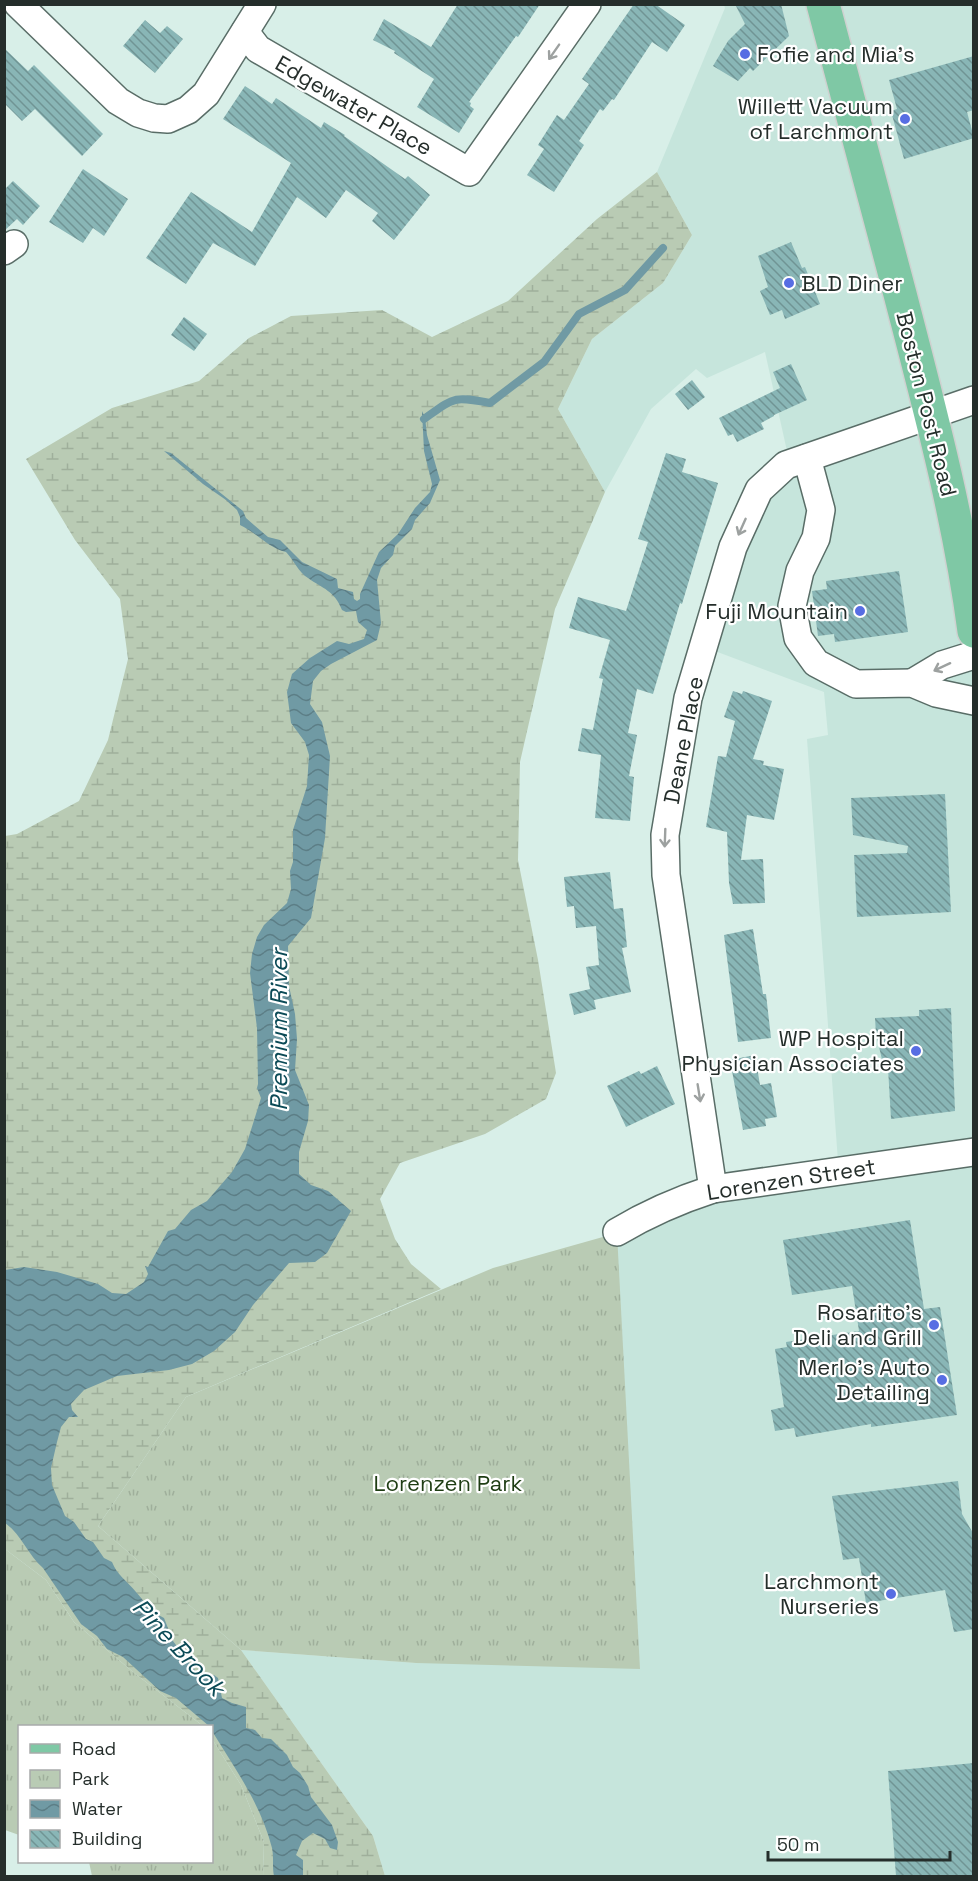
<svg xmlns="http://www.w3.org/2000/svg" width="978" height="1881" viewBox="0 0 978 1881" font-family="'Space Grotesk',sans-serif">
	<style>
		.built { fill: #c6e5dc }
		.wetland { fill: url(#wetland-marsh) }
		.park { fill: url(#park-tufts) }
		.water { fill: url(#water-waves) }
		.lines { fill: none; stroke-linecap: round; stroke-linejoin: round }
		.stream { stroke: #709aa4; stroke-width: 8 }
		.building { fill: url(#building-back-hatch) }
		.minor-casing { stroke: #596d67; stroke-width: 30 }
		.major-casing { stroke: #cfd1d0; stroke-width: 36 }
		.minor { stroke: #fff; stroke-width: 27 }
		.major { stroke: #7fc8a5; stroke-width: 33 }
		.oneway { stroke: #9da1a0 }
		.poi-dot { fill: #576de3; stroke: #fff; stroke-width: 2 }
		.labels { text-anchor: middle; dominant-baseline: central; stroke-width: 4.5; stroke-linejoin: round; paint-order: stroke }
		.poi-label { font-size: 22px; fill: #252e2b; stroke: #fff; text-anchor: end }
		.street-label { font-size: 22px; fill: #252e2b; stroke: #fff }
		.park-label { font-size: 22px; fill: #1e3d13; stroke: #fff }
		.water-label { font-size: 24px; font-style: italic; fill: #0b4a56; stroke: #fff }
	</style>
	<defs>
		<pattern id="wetland-marsh" width="20" height="14" patternUnits="userSpaceOnUse" patternTransform="scale(1.5)"><rect width="20" height="14" fill="#b9cbb4"/><path d="M1 5h8M5 5V1M11 12h8M15 12V8" fill="none" stroke="#9faf9b"/></pattern>
		<pattern id="park-tufts" width="24" height="20" patternUnits="userSpaceOnUse" patternTransform="scale(1.5)"><rect width="24" height="20" fill="#b9cbb4"/><path d="M3 7l-1-3M5 7V3M7 7l1-3M15 17l-1-3M17 17v-4M19 17l1-3" fill="none" stroke="#9faf9b"/></pattern>
		<pattern id="water-waves" width="16" height="10" patternUnits="userSpaceOnUse" patternTransform="scale(1.5)"><rect width="16" height="10" fill="#709aa4"/><path d="M0 5q4-4 8 0t8 0" fill="none" stroke="#5c7e86"/></pattern>
		<pattern id="building-back-hatch" width="6" height="6" patternUnits="userSpaceOnUse" patternTransform="scale(1.5)"><rect width="6" height="6" fill="#89b6b6"/><path d="M-1 5l2 2M0 0l6 6M5-1l2 2" fill="none" stroke="#709494"/></pattern>
	</defs>
	<rect width="100%" height="100%" fill="#d8efe8"/>
	<polygon class="built" points="724,5 973,5 973,1876 385,1876 373,1836 241,1650 416,1663 617,1233 686,1200 839,1175 807,739 828,735 824,692 707,648 736,551 789,460 765,352 707,378 696,369 651,409 605,492 558,409 592,339 663,283 692,235 657,172 725,8"/>
	<polygon class="wetland" points="657,172 692,235 663,283 592,339 558,409 605,492 555,609 520,762 518,860 538,960 556,1073 546,1099 485,1134 400,1163 380,1199 395,1239 411,1264 441,1289 186,1397 98,1526 241,1650 373,1836 385,1876 263,1876 264,1842 241,1785 212,1739 212,1726 203,1726 133,1672 74,1622 46,1580 5,1549 5,836 17,834 79,801 108,740 128,659 120,599 75,540 26,459 112,408 199,381 249,338 291,316 382,310 432,337 508,301 597,219"/>
	<g class="park">
		<polygon points="617,1233 640,1669 416,1663 241,1650 98,1526 186,1397 493,1268"/>
		<polygon points="5,1549 46,1580 74,1622 133,1672 203,1726 20,1726 19,1835 5,1830"/>
		<polygon points="212,1739 241,1785 264,1842 263,1876 92,1876 89,1862 212,1862"/>
	</g>
	<path class="water" d="M422 411 425 417 427 435 440 480 430 503 415 520 412 529 395 546 393 555 381 568 377 580 381 623 377 640 331 664 321 671 313 681 310 704 322 722 330 756 325 838 311 918 288 946 289 986 295 1014 297 1039 295 1070 309 1105 308 1121 299 1152V1174L311 1185 328 1191 351 1211 327 1253 315 1262 289 1263 253 1305 235 1332 214 1351 192 1364 169 1370 117 1376 84 1390 71 1404 72 1410 78 1417H69L61 1427 57 1442 51 1468 52 1485 65 1516 74 1522 86 1539 93 1542 104 1558 112 1562C117 1575 127 1581 136 1592 145 1602 151 1612 164 1618L173 1641 200 1677 214 1675 218 1678 222 1698 232 1703 246 1707V1728L255 1730 262 1738 271 1739 287 1755 293 1767 300 1773 308 1786 311 1797 332 1825 338 1842 337 1850 330 1848 325 1839 313 1833 302 1841 296 1855 303 1860V1876H274C272 1867 274 1858 272 1848 261 1804 235 1769 212 1731V1726H209L176 1698 160 1691 123 1657 107 1649 97 1636 81 1624 43 1568C28 1555 21 1534 5 1523V1270L24 1267 57 1272 98 1284 112 1293 126 1294 144 1282 148 1274 145 1266 148 1267 168 1231 175 1229 191 1210 207 1201 232 1172 245 1149 256 1114 261 1098 257 1088 258 1084 257 1028 250 973 252 954 257 937 264 925 287 903 291 889 290 871 293 862V830L307 786 309 755 305 742 291 723 287 692 292 674 310 658 337 641 349 644 364 639 367 630 358 622 356 611 346 612 342 610C334 590 323 589 308 578 299 573 293 559 286 552 268 548 257 533 240 525V517L237 510 226 500 203 484 164 451 171 453 243 511 246 518 268 537 280 540 302 562 337 579 338 588 353 592 354 599 357 601 360 599V594L379 552 398 534 415 508 430 492 432 484 424 451Z"/>
	<g class="lines">
		<path class="stream" d="M424 419C455 397 453 396 490 403L544 362 579 314 625 290 663 248"/>
	</g>
	<g class="building">
		<polygon points="458,4 540,4 518,37 516,36 469,102 471,103 470,106 474,109 459,133 417,107 434,79 394,53 395,51 373,40 384,19 431,47"/>
		<polygon points="634,4 655,4 685,25 667,52 652,42 614,100 612,99 603,111 600,109 579,141 584,145 554,192 527,175 544,149 538,145 557,115 564,120 589,84 582,79"/>
		<polygon points="735,4 781,4 789,36 753,71 750,68 738,81 713,66 728,41 745,24"/>
		<polygon points="145,20 160,33 167,26 183,39 155,73 123,46"/>
		<polygon points="4,48 28,71 34,65 103,134 82,156 35,109 22,121 4,103"/>
		<polygon points="974,56 974,110 967,112 974,138 904,159 891,111 897,109 889,80"/>
		<polygon points="245,86 272,104 276,98 321,128 324,122 345,135 344,136 405,179 408,176 430,195 394,240 372,221 378,213 346,190 326,218 297,197 255,266 213,243 186,284 146,258 191,192 252,232 291,163 223,119"/>
		<polygon points="83,169 128,199 104,236 93,228 83,243 49,222"/>
		<polygon points="13,181 40,206 23,225 17,219 4,231 4,190"/>
		<polygon points="791,242 802,268 805,267 820,304 785,319 782,310 770,315 760,291 768,287 758,256"/>
		<polygon points="184,317 207,334 194,351 171,335"/>
		<polygon points="791,364 807,400 774,415 774,416 761,423 764,429 737,442 733,434 728,436 719,418 780,388 773,372"/>
		<polygon points="692,380 705,397 688,410 675,394"/>
		<polygon points="666,453 686,459 682,472 718,483 682,604 680,603 653,694 637,689 628,733 637,735 629,776 634,777 630,821 595,818 601,755 578,751 582,728 593,730 603,679 599,678 610,640 569,628 578,597 626,611 648,542 638,539"/>
		<polygon points="899,571 908,632 835,642 834,634 818,636 812,591 827,589 826,581"/>
		<polygon points="733,691 742,694 743,691 772,701 753,759 764,761 763,765 784,769 774,820 747,815 741,860 763,859 765,903 733,904 729,883 727,832 706,827 718,756 726,757 735,721 724,717"/>
		<polygon points="945,794 951,912 857,917 854,855 907,853 908,846 853,835 851,798"/>
		<polygon points="610,872 614,909 623,908 627,947 622,948 631,992 594,1000 596,1009 574,1015 569,994 590,989 586,967 599,965 596,926 576,928 574,906 567,907 564,877"/>
		<polygon points="753,929 763,994 766,994 771,1038 738,1042 724,935"/>
		<polygon points="951,1008 955,1111 891,1119 888,1068 884,1068 876,1034 875,1018 919,1016 919,1010"/>
		<polygon points="755,1055 760,1085 771,1083 777,1117 765,1119 766,1126 743,1130 730,1060"/>
		<polygon points="657,1066 675,1104 626,1127 607,1086 639,1071 641,1074"/>
		<polygon points="910,1220 924,1309 940,1307 957,1415 871,1427 871,1424 796,1437 794,1428 775,1431 771,1410 784,1407 775,1349 787,1347 786,1342 859,1331 852,1286 792,1295 783,1240"/>
		<polygon points="958,1481 962,1514 974,1535 974,1629 954,1632 945,1590 866,1603 859,1558 843,1560 832,1496"/>
		<polygon points="974,1763 974,1876 896,1876 888,1771"/>
	</g>
	<g class="lines">
		<defs>
			<g id="minor">
				<polyline points="18,4 118,101 138,113 154,118 168,119 188,110 206,94 262,4"/>
				<polyline points="245,32 258,49 469,172 587,4"/>
				<polyline points="4,251 14,244"/>
				<polyline points="807,458 821,510 816,538 800,571 792,606 798,638 816,663 856,684 912,683 936,693 974,701"/>
				<polyline points="912,683 942,665 974,655"/>
				<polyline points="713,1189 666,875 665,835 688,698 733,547 759,490 786,465 974,400"/>
				<path d="M617 1232C647 1214 679 1200 713 1189L974 1152"/>
			</g>
			<path id="major" d="M823 4C849 101 874 198 900 294 929 406 959 517 974 631"/>
		</defs>
		<use href="#minor" class="minor-casing"/>
		<use href="#major" class="major-casing"/>
		<use href="#minor" class="minor"/>
		<use href="#major" class="major"/>
	</g>
	<defs><path id="oneway-shaft" d="M-6 0H5M1.5-3L5.5 0L1.5 3" fill="none" stroke-width="1.6" stroke-linecap="round" stroke-linejoin="round" transform="scale(1.5)"/></defs>
	<g class="oneway">
		<use href="#oneway-shaft" transform="translate(554 52) rotate(125)"/>
		<use href="#oneway-shaft" transform="translate(742 527) rotate(114)"/>
		<use href="#oneway-shaft" transform="translate(942 667) rotate(155)"/>
		<use href="#oneway-shaft" transform="translate(665 838) rotate(92)"/>
		<use href="#oneway-shaft" transform="translate(699 1093) rotate(81)"/>
	</g>
	<g class="poi-dot">
		<circle cx="745" cy="54" r="6"/>
		<circle cx="905" cy="119" r="6"/>
		<circle cx="789" cy="283" r="6"/>
		<circle cx="860" cy="611" r="6"/>
		<circle cx="916" cy="1051" r="6"/>
		<circle cx="934" cy="1325" r="6"/>
		<circle cx="942" cy="1380" r="6"/>
		<circle cx="891" cy="1594" r="6"/>
	</g>
	<g class="labels">
		<g class="poi-label">
			<text x="757" y="54" text-anchor="start">Fofie and Mia's</text>
			<text x="893" y="106">Willett Vacuum<tspan x="893" dy="25">of Larchmont</tspan></text>
			<text x="801" y="283" text-anchor="start">BLD Diner</text>
			<text x="848" y="611">Fuji Mountain</text>
			<text x="904" y="1038">WP Hospital<tspan x="904" dy="25">Physician Associates</tspan></text>
			<text x="922" y="1312">Rosarito's<tspan x="922" dy="25">Deli and Grill</tspan></text>
			<text x="930" y="1367">Merlo's Auto<tspan x="930" dy="25">Detailing</tspan></text>
			<text x="879" y="1581">Larchmont<tspan x="879" dy="25">Nurseries</tspan></text>
		</g>
		<g class="street-label">
			<text transform="translate(354 105) rotate(30)">Edgewater Place</text>
			<text transform="translate(927 404) rotate(76)">Boston Post Road</text>
			<text transform="translate(683 740) rotate(-79)">Deane Place</text>
			<text transform="translate(791 1179) rotate(-9)">Lorenzen Street</text>
		</g>
		<g class="park-label">
			<text x="448" y="1483">Lorenzen Park</text>
		</g>
		<g class="water-label">
			<text transform="translate(278 1030) rotate(-90)">Premium River</text>
			<text transform="translate(179 1647) rotate(47)">Pine Brook</text>
		</g>
	</g>
	<rect width="978" height="1881" fill="none" stroke="#252e2b" stroke-width="12"/>
	<rect x="18" y="1725" width="195" height="138" fill="#ffffff" stroke="#a8abaa" stroke-width="1.5"/>
	<rect x="30" y="1744" width="30" height="9" fill="#7fc8a5" stroke="#a8abaa" stroke-width="1.5"/>
	<text x="72" y="1755" font-size="18" fill="#252e2b">Road</text>
	<rect x="30" y="1770" width="30" height="18" fill="url(#park-tufts)" stroke="#a8abaa" stroke-width="1.5"/>
	<text x="72" y="1785" font-size="18" fill="#252e2b">Park</text>
	<rect x="30" y="1800" width="30" height="18" fill="url(#water-waves)" stroke="#a8abaa" stroke-width="1.5"/>
	<text x="72" y="1815" font-size="18" fill="#252e2b">Water</text>
	<rect x="30" y="1830" width="30" height="18" fill="url(#building-back-hatch)" stroke="#a8abaa" stroke-width="1.5"/>
	<text x="72" y="1845" font-size="18" fill="#252e2b">Building</text>
	<path d="M768 1851v9h182v-9" fill="none" stroke="#252e2b" stroke-width="3"/>
	<text x="777" y="1851" font-size="18" fill="#252e2b" stroke="#ffffff" stroke-width="4.5" paint-order="stroke">50 m</text>
</svg>
